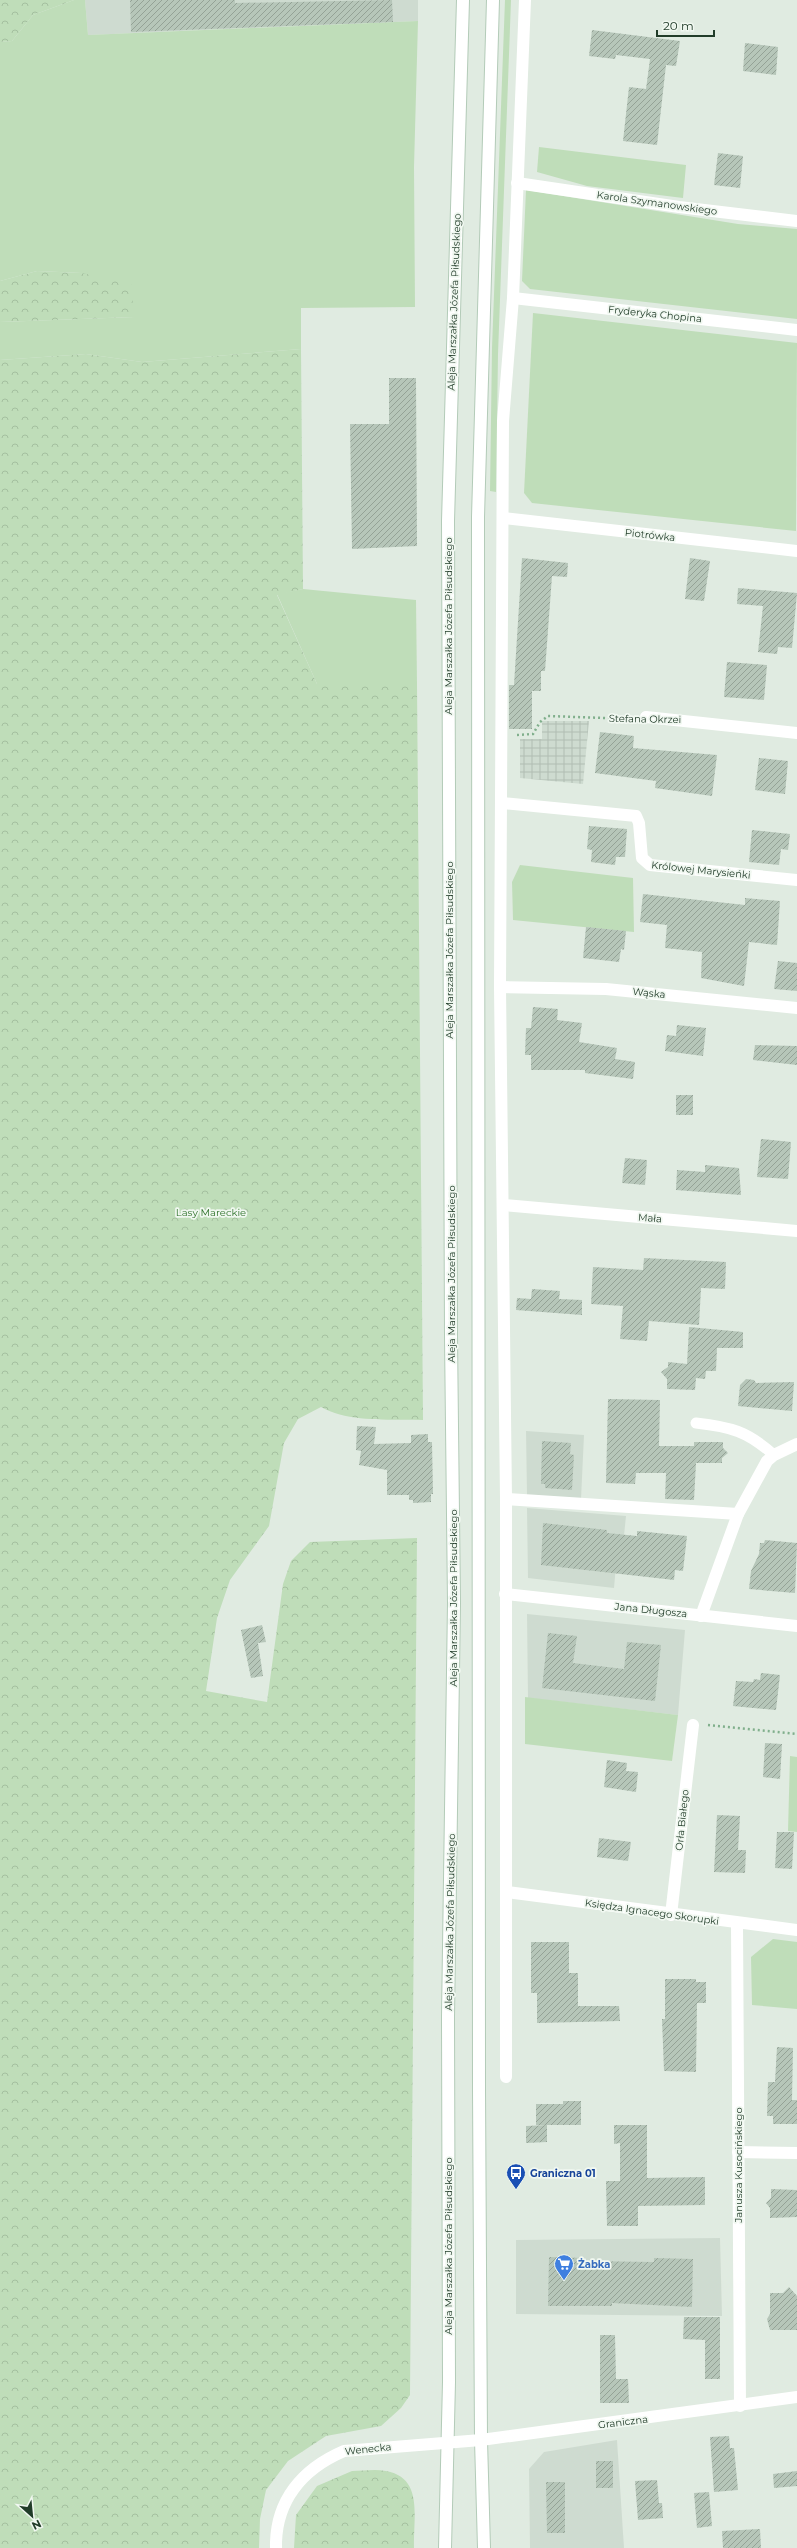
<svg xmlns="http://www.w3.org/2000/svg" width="797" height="2548" viewBox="0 0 797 2548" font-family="Montserrat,sans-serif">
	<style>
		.built { fill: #cedbd0 }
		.industrial { fill: url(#industrial-grid) }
		.grass { fill: #bfddb9 }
		.forest { fill: url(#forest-crowns) }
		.building { fill: url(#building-hatch) }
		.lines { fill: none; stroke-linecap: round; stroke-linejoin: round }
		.secondary-casing { stroke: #b3cbb8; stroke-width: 14 }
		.path { stroke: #80af8c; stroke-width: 2.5; stroke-dasharray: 2 3; stroke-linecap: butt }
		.service { stroke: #fff; stroke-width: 11 }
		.minor { stroke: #fff; stroke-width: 12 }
		.secondary { stroke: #fff; stroke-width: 12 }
		.labels { text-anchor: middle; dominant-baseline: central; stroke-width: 3.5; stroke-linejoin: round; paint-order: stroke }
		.street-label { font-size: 10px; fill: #213c29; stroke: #f1f8f1 }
		.park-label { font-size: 10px; fill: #2f732b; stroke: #f1f8f1 }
		.transit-label { font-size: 10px; font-weight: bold; fill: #164399; stroke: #f1f8f1; text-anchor: start }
		.shop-label { font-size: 10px; font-weight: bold; fill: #366cbe; stroke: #f1f8f1; text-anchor: start }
	</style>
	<defs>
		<pattern id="industrial-grid" width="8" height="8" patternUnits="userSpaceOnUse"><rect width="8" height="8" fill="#cedbd0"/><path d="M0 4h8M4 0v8" fill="none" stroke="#b1bdb3"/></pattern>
		<pattern id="forest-crowns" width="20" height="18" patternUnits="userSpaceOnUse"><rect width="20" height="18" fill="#bfddb9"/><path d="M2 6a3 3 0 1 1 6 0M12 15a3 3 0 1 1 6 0" fill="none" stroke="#a4bf9f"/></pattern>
		<pattern id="building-hatch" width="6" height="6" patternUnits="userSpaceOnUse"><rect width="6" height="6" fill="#b6c6b9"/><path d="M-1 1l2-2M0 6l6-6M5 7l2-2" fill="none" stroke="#94a296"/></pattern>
	</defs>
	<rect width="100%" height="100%" fill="#e0ebe1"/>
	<g class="built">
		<polygon points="85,0 418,0 418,21 88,35"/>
		<polygon points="526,1431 584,1435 581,1499 527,1495"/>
		<polygon points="527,1508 626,1516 622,1555 617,1554 614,1588 528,1578"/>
		<polygon points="527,1614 685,1630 678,1715 528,1698"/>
		<polygon points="720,2238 722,2316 516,2314 516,2240"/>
		<polygon points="617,2440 624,2548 530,2548 529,2469 544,2452"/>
	</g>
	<polygon class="industrial" points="542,721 589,721 583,784 520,778 520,739 542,739"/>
	<g class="grass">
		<polygon points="74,0 85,0 88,35 418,21 414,167 415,307 301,308 301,349 142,362 86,354 0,360 0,322 134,317 81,273 37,271 0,281 0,42 12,41 33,15"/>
		<polygon points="505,0 511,0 498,354 496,492 490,491 492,348"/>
		<polygon points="539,147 686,165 683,198 587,186 537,172"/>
		<polygon points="526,190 738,224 797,229 797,319 530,289 522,281"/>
		<polygon points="533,313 797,343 796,531 532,503 524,493"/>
		<polygon points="303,589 416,600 417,684 317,684 277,594"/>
		<polygon points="520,865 633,878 634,932 513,920 512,882"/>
		<polygon points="525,1697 678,1715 672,1761 525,1744"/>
		<polygon points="790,1756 797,1757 797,1832 788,1831"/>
		<polygon points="773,1939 797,1942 797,2009 752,2005 751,1957"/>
	</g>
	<g class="forest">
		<polygon points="0,0 74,0 33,15 12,41 0,42"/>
		<polygon points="37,271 81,273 131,282 134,317 0,322 0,281"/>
		<path d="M301 349 303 589 277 595 317 684H417L423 1420C391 1419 350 1423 321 1407L298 1419 284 1443 269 1526 230 1580 217 1618 206 1691 267 1702 283 1584 291 1561 310 1542 417 1538 410 2395 401 2408 381 2426 326 2436 288 2461 266 2490 260 2519 259 2548H0V360L86 354 142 362Z"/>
		<path d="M352 2471C362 2471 375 2469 386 2471 424 2478 413 2517 414 2548H294L296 2515 317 2486Z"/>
	</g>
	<g class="building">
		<polygon points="130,0 235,0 235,3 392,0 393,22 131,32"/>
		<polygon points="592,30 680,41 676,66 666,65 657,145 623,141 629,87 646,89 650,59 616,55 615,59 589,56"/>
		<polygon points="745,43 778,47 776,75 743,71"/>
		<polygon points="718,153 743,156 740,188 714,185"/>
		<polygon points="389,378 416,378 417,546 352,549 350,424 389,424"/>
		<polygon points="522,558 568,563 567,577 552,576 545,671 541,671 541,691 532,691 532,729 509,729 509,685 514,685"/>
		<polygon points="690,558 710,561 704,601 685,599"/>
		<polygon points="738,588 797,593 792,648 778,647 777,654 758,652 763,606 737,604"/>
		<polygon points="727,662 767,665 764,700 724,697"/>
		<polygon points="600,732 634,736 633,748 717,755 712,796 655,788 656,781 595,773"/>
		<polygon points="759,758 788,761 785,794 755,790"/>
		<polygon points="589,826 627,829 625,857 616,857 615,865 591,862 592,850 587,849"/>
		<polygon points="752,830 790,834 788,850 781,849 779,865 749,862"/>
		<polygon points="643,894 745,905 745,898 780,901 777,945 749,942 744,986 701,978 702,952 665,948 667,925 640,922"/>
		<polygon points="586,927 626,931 624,950 621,949 619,962 583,958"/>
		<polygon points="778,961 797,963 797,991 774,989"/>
		<polygon points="533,1007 558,1009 557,1020 582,1023 579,1042 617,1048 615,1059 635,1062 633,1079 585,1073 585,1070 531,1070 531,1055 525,1055 526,1028 531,1028"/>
		<polygon points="677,1025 706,1028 703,1056 665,1051 667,1035 676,1036"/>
		<polygon points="755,1045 797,1046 797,1065 753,1060"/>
		<rect x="676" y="1095" width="17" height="20"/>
		<polygon points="761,1139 791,1142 788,1179 757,1177"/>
		<polygon points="625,1158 647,1160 645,1185 622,1183"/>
		<polygon points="705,1165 739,1168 741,1195 676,1190 677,1170 705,1172"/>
		<polygon points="644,1258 726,1262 725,1289 701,1288 699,1325 649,1321 647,1341 620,1339 623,1306 591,1304 593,1267 643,1270"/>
		<polygon points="532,1289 560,1291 559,1299 582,1300 582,1315 516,1310 517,1298 531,1299"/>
		<polygon points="689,1327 743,1332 743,1348 717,1348 716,1371 706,1371 705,1379 696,1378 695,1390 667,1389 667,1379 661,1372 668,1367 668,1362 687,1364"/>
		<polygon points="746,1379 754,1380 756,1383 794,1382 792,1411 738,1406 740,1385"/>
		<polygon points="608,1399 660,1400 659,1446 694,1446 694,1442 723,1442 723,1448 728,1453 722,1458 722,1463 696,1463 694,1500 665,1499 666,1473 636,1473 635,1484 606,1483"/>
		<polygon points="357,1426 376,1427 374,1444 411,1443 411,1435 428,1434 428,1442 432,1442 433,1494 431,1494 431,1502 413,1503 413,1500 409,1500 409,1495 387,1495 387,1470 359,1465 361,1451 356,1450"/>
		<polygon points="542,1441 571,1443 570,1454 574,1455 572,1490 545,1488 545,1484 541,1484"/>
		<polygon points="543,1523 607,1530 607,1533 637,1536 637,1531 687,1536 683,1571 675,1570 674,1580 541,1565"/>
		<polygon points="765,1540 797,1543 795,1593 749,1589 751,1571 759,1554 760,1543 764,1543"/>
		<polygon points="262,1625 266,1642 258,1643 263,1676 251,1678 241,1630"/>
		<polygon points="548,1633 577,1636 573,1663 624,1669 627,1642 661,1645 655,1701 542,1688"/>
		<polygon points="761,1673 780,1675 776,1710 733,1706 736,1681 753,1682 754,1679 760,1680"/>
		<polygon points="765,1743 782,1744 780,1779 763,1777"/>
		<polygon points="607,1760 627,1763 626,1771 638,1772 636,1792 604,1787"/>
		<polygon points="717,1815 740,1816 738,1850 746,1850 745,1873 714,1872"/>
		<polygon points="777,1832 794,1832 792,1869 775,1868"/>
		<polygon points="599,1838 631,1842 628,1861 597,1857"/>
		<polygon points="531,1942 569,1942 569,1973 578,1973 578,2006 619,2006 620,2021 537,2023 537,1993 531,1993"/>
		<polygon points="665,1979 696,1979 696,1982 706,1982 706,2003 697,2003 696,2072 664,2071 662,2019 665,2019"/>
		<polygon points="777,2047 793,2048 792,2100 797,2100 797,2124 773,2124 773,2116 767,2116 768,2082 775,2082"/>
		<polygon points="563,2101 581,2101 581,2125 536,2125 536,2104 563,2104"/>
		<polygon points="547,2125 547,2142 526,2143 526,2126"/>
		<polygon points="614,2125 647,2125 647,2178 705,2177 705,2205 638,2206 638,2226 607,2226 606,2181 620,2181 620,2143 614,2144"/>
		<polygon points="771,2189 797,2190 797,2217 770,2218 770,2208 766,2203 771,2198"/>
		<polygon points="549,2257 585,2258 585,2261 654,2262 654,2258 693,2259 692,2307 612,2303 612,2306 548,2306"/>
		<polygon points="789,2287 797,2296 797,2330 770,2330 767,2319 770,2314 770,2293 783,2293"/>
		<polygon points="684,2317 720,2317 720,2379 705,2379 705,2340 683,2339"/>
		<polygon points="600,2335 615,2335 616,2379 628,2379 629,2403 600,2403"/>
		<polygon points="729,2436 730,2448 734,2448 738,2490 714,2492 710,2437"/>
		<rect x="596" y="2461" width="17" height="27"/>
		<polygon points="797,2471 797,2486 774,2488 773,2474"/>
		<polygon points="657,2480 659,2503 662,2503 663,2518 638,2520 635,2481"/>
		<polygon points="546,2482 565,2482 565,2533 547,2533"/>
		<polygon points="709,2492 712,2526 697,2528 694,2493"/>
		<polygon points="760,2529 761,2548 723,2548 722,2531"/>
	</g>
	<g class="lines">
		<defs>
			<g id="secondary">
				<polyline points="445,2548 449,2382 448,2017 454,1603 451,1337 448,521 463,0"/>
				<polyline points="484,2548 481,2440 479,2089 478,517 493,0"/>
			</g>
		</defs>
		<use href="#secondary" class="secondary-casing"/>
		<g class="path">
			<polyline points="517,735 533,734 540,722 548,716 632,719"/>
			<polyline points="708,1725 797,1734"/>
		</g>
		<path class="service" d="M696 1423C731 1427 747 1431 774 1455"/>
		<g class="minor">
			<polyline points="517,183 679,207 797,221"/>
			<polyline points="513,298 797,330"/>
			<polyline points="503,518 797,551"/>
			<polyline points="646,717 797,733"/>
			<polyline points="502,803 636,816 639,823 642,858 650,865 797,880"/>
			<polyline points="500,987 606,989 797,1008"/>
			<polyline points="504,1205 797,1231"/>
			<polyline points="506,1499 738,1514"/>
			<polyline points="505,1594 797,1626"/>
			<polyline points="701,1616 738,1514 767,1461 774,1455 797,1444"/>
			<polyline points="507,1892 797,1930"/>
			<polyline points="671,1915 693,1725"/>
			<polyline points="737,1924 740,2406"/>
			<polyline points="506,2077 506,1499 500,987 503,421 513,298 525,0"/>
			<polyline points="738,2152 797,2153"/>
			<path d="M276 2548C275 2501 302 2469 344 2451L481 2440 797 2397"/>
		</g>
		<use href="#secondary" class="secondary"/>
	</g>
	<defs>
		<symbol id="bus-pin" viewBox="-11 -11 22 30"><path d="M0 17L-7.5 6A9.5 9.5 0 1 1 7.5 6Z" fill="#1a4fb4" stroke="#f1f8f1"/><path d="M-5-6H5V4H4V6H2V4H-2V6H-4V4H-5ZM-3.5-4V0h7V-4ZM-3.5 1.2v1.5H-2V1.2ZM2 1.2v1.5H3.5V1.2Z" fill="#fff"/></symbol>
		<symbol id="supermarket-pin" viewBox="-11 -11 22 30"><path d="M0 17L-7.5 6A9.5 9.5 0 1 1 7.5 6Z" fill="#3f7fe0" stroke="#f1f8f1"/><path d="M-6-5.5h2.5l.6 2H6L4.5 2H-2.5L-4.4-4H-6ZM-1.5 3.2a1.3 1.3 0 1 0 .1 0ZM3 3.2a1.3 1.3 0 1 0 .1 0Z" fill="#fff"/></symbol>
	</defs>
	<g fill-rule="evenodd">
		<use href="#bus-pin" x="505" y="2162" width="22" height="30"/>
		<use href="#supermarket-pin" x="553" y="2253" width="22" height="30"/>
	</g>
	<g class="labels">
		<g class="street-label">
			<text transform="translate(657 203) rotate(8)">Karola Szymanowskiego</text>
			<text transform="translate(454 302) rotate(-88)">Aleja Marszałka Józefa Piłsudskiego</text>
			<text transform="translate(655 314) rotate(6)">Fryderyka Chopina</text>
			<text transform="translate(650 535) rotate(6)">Piotrówka</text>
			<text transform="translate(448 626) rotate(-90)">Aleja Marszałka Józefa Piłsudskiego</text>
			<text transform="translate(645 719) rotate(1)">Stefana Okrzei</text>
			<text transform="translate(701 870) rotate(6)">Królowej Marysieńki</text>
			<text transform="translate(449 950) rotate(-90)">Aleja Marszałka Józefa Piłsudskiego</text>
			<text transform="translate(649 993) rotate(6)">Wąska</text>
			<text transform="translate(650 1218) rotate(5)">Mała</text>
			<text transform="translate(451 1274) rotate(-90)">Aleja Marszałka Józefa Piłsudskiego</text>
			<text transform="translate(453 1598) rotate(-90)">Aleja Marszałka Józefa Piłsudskiego</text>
			<text transform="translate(651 1610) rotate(6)">Jana Długosza</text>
			<text transform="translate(682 1820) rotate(-84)">Orła Białego</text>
			<text transform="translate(652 1912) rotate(8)">Księdza Ignacego Skorupki</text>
			<text transform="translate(450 1922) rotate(-89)">Aleja Marszałka Józefa Piłsudskiego</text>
			<text transform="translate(738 2165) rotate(-90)">Janusza Kusocińskiego</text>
			<text transform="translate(448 2246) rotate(-90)">Aleja Marszałka Józefa Piłsudskiego</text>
			<text transform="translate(623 2422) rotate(-7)">Graniczna</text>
			<text transform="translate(368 2449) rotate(-6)">Wenecka</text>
		</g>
		<g class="park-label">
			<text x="211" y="1212">Lasy Mareckie</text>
		</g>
		<g class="transit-label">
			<text x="530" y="2173">Graniczna 01</text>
		</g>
		<g class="shop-label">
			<text x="578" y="2264">Żabka</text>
		</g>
	</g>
	<g transform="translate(32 2516) rotate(153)" stroke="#f1f8f1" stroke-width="3" paint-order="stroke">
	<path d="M0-3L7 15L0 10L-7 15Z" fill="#213c29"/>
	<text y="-6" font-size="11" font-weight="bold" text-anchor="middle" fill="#213c29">N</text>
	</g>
	<path d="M657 30v6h57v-6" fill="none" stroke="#213c29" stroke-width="2"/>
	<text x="663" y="30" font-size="12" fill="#213c29" stroke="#f1f8f1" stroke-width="3" paint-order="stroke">20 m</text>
</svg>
